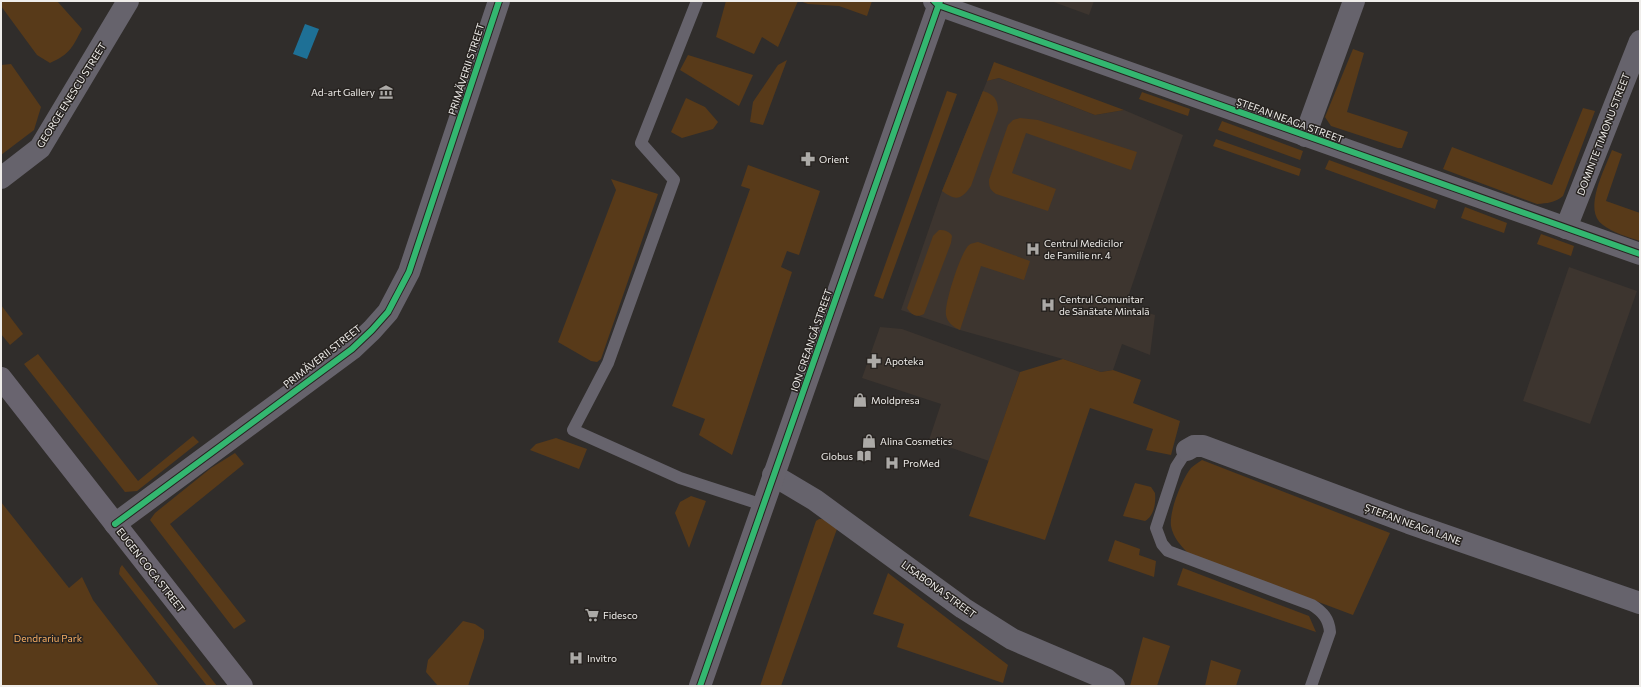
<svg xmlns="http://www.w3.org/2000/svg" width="1641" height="687" viewBox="0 0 1641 687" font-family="Commissioner,sans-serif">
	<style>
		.built { fill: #3d352f }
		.green { fill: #583a19 }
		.water { fill: #1e7096 }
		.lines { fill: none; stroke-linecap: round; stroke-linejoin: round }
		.lane { stroke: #66636c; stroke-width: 12 }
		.street { stroke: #66636c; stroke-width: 22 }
		.secondary { stroke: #69646f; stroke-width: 22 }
		.primary { stroke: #67636c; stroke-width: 22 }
		.cycleway-casing { stroke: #272320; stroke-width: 8 }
		.cycleway { stroke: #33b770; stroke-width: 6 }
		.labels { text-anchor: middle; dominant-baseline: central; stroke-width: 3; stroke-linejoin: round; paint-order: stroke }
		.street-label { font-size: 10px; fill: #efedea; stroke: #272320 }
		.poi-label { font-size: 10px; fill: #efedea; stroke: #272320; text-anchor: start }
		.park-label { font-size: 10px; fill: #f9af63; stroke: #272320 }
	</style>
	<rect width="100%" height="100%" fill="#302d2b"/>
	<g class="built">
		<polygon points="1051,1 1094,1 1089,15"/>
		<polygon points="999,78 1095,115 1124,110 1183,135 1125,306 1155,315 1150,355 1122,344 1113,370 1101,372 1063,359 960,330 901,310 942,191 987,81"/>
		<polygon points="1569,267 1637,291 1590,424 1523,401"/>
		<polygon points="880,327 902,329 1020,372 989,461 929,440 941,404 862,378"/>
	</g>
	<g class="green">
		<path d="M1 1H57L82 29C72 48 70 54 50 63L37 55 1 6Z"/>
		<polygon points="726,1 798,1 778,47 762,37 754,54 716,37"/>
		<polygon points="800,1 872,1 867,16 839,6 808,4"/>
		<polygon points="1353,49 1364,53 1347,112 1408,132 1402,148 1398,148 1331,126 1325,117"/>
		<polygon points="688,55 753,75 739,106 680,70"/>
		<polygon points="787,60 763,125 750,122 753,102 778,65"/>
		<polygon points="994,62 1124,110 1095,115 999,78 987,81"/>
		<polygon points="11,64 41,107 34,130 1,155 1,65"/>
		<polygon points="947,91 957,94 883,299 874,296"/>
		<path d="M983 91C993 94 998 99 998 110L971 186C961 200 956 201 942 191Z"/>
		<polygon points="1142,92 1190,109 1188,116 1139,99"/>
		<polygon points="686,98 705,107 718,122 713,129 682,138 671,132"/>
		<path d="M1583 108 1595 111 1563 196C1555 203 1547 203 1537 204L1443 169 1452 147 1552 185Z"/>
		<path d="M1020 118 1038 120 1137 152 1131 170 1026 133 1012 173 1056 189 1048 211 996 194C990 190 989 187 989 180L1008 125 1013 120Z"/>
		<polygon points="1222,121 1303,151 1300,160 1218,130"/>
		<polygon points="1216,139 1301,169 1299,176 1213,146"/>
		<path d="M1612 150 1622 154 1606 201 1640 213V241C1628 237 1613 233 1603 225 1582 210 1605 169 1612 150Z"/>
		<polygon points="1329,160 1438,200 1435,209 1325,169"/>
		<polygon points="748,165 820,191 799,255 787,251 781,267 792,272 732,455 699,435 705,419 672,406 750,189 741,186"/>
		<polygon points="611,179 658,194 601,359 597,362 591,361 558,342 616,190"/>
		<polygon points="1465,207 1507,223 1504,233 1461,218"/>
		<path d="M939 230C945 230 949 231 952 236L951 243 924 314C917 318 911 315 907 308L933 236Z"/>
		<polygon points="1541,234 1574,246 1571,256 1537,244"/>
		<path d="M978 242 1030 261 1024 280 981 266 960 330C953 327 947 322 946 315 944 304 961 251 969 245 971 243 975 243 978 242Z"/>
		<polygon points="1,305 23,334 10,345 1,334"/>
		<polygon points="38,354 138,481 193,436 199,442 137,491 125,492 24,364"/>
		<polygon points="1063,359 1101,372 1113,370 1141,380 1133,403 1180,421 1171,455 1146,450 1153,429 1090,408 1045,540 969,516 1020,372"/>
		<polygon points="556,438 587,449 579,469 530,450 536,444"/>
		<polygon points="235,453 244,464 170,524 246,621 234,629 150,520 155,513 211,468"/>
		<path d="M1202 460 1390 533 1353 615 1188 553C1180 545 1173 537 1171 526 1169 511 1182 479 1191 468 1194 465 1198 463 1202 460Z"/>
		<path d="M1135 483 1151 487 1155 493C1156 503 1154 516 1145 521L1123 516Z"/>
		<polygon points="691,496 706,501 689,548 675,513 680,502"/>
		<polygon points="1,502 69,588 82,577 93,600 159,686 1,686"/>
		<polygon points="819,519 822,519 838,526 781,686 760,686 816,521"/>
		<polygon points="1115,540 1140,549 1139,555 1156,561 1154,577 1108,561"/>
		<polygon points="122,565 217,686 207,686 119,574 120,568"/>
		<polygon points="1183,568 1309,616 1316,632 1177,585"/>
		<polygon points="888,573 1008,665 1003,683 897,647 904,624 873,614"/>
		<polygon points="463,621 475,624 484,630 484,638 468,686 438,686 426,672 428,660"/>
		<polygon points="1143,637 1170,646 1157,686 1130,686"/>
		<polygon points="1211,660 1241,670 1236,686 1205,686"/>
	</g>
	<polygon class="water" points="305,24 319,29 307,59 293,54"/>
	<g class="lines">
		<g class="lane">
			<polyline points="697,1 641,143 674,180 608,363 573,430 680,478 763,505"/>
			<path d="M1187 450 1176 467 1156 528 1162 544 1168 551 1312 605C1323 612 1329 619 1330 632L1311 686"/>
		</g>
		<g class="street">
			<polyline points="934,1 938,5 1640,254"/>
			<polyline points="1305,136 1354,1"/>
			<polyline points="1,178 40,148 128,1"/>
			<polyline points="1566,228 1640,41"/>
			<polyline points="1187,450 1194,446 1203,446 1409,523 1640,603"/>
			<polyline points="773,475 815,500 963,608 1012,639 1106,679 1114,686"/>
			<polyline points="115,524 352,349 372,330 388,312 409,272 499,1"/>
		</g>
		<polyline class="secondary" points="1,378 242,686"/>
		<polyline class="primary" points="700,686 940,1"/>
		<defs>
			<g id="cycleway">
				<polyline points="934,1 938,5 1640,254"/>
				<polyline points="115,524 352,349 372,330 388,312 409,272 499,1"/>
				<polyline points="700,686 940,1"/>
			</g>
		</defs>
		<use href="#cycleway" class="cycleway-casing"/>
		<use href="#cycleway" class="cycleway"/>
	</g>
	<defs>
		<symbol id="museum-bare" viewBox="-9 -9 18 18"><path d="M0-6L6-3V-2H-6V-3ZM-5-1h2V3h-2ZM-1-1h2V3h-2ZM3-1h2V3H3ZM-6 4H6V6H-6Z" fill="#acaaa7" stroke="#272320" stroke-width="2.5" paint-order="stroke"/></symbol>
		<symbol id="pharmacy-bare" viewBox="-9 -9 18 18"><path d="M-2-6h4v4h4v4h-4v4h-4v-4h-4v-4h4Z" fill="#acaaa7" stroke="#272320" stroke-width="2.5" paint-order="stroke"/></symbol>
		<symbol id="hospital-bare" viewBox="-9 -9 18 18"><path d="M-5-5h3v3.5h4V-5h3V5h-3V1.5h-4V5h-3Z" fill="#acaaa7" stroke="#272320" stroke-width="2.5" paint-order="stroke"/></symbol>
		<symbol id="shop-bare" viewBox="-9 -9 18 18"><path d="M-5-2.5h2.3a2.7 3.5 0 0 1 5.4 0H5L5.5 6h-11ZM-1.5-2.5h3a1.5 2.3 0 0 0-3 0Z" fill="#acaaa7" stroke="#272320" stroke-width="2.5" paint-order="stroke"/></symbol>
		<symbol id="library-bare" viewBox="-9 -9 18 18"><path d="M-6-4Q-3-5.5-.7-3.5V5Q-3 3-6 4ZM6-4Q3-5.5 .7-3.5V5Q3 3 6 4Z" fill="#acaaa7" stroke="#272320" stroke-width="2.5" paint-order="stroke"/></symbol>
		<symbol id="supermarket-bare" viewBox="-9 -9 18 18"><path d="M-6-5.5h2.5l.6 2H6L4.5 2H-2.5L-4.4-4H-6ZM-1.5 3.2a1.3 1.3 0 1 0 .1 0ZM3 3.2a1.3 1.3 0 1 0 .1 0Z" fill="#acaaa7" stroke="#272320" stroke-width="2.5" paint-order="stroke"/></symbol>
	</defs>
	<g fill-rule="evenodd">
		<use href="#museum-bare" x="376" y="82" width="20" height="20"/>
		<use href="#pharmacy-bare" x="798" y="149" width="20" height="20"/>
		<use href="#hospital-bare" x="1023" y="239" width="20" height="20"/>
		<use href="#hospital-bare" x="1038" y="295" width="20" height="20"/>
		<use href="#pharmacy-bare" x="864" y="351" width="20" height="20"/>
		<use href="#shop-bare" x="850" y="390" width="20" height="20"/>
		<use href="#shop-bare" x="859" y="431" width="20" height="20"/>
		<use href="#library-bare" x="854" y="446" width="20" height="20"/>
		<use href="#hospital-bare" x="882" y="453" width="20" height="20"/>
		<use href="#supermarket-bare" x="582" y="605" width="20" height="20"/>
		<use href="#hospital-bare" x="566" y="648" width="20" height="20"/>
	</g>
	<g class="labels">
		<g class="street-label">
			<text transform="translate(466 69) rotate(-72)">PRIMĂVERII STREET</text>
			<text transform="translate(71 95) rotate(-58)">GEORGE ENESCU STREET</text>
			<text transform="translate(1290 120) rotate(20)">ȘTEFAN NEAGA STREET</text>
			<text transform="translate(1603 134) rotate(-69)">DOMINTE TIMONU STREET</text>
			<text transform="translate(811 340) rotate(-71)">ION CREANGĂ STREET</text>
			<text transform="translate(322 356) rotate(-38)">PRIMĂVERII STREET</text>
			<text transform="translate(1413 524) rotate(20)">ȘTEFAN NEAGA LANE</text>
			<text transform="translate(151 570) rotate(52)">EUGEN COCA STREET</text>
			<text transform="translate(939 589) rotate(36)">LISABONA STREET</text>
		</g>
		<g class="poi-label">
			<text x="375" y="92" text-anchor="end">Ad-art Gallery</text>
			<text x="819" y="159">Orient</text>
			<text x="1044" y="243">Centrul Medicilor<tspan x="1044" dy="12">de Familie nr. 4</tspan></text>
			<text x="1059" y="299">Centrul Comunitar<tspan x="1059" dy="12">de Sănătate Mintală</tspan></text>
			<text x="885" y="361">Apoteka</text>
			<text x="871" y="400">Moldpresa</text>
			<text x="880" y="441">Alina Cosmetics</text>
			<text x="853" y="456" text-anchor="end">Globus</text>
			<text x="903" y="463">ProMed</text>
			<text x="603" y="615">Fidesco</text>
			<text x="587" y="658">Invitro</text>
		</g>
		<g class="park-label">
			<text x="48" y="638">Dendrariu Park</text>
		</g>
	</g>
	<rect width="1641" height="687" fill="none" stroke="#efedea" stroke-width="4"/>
</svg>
